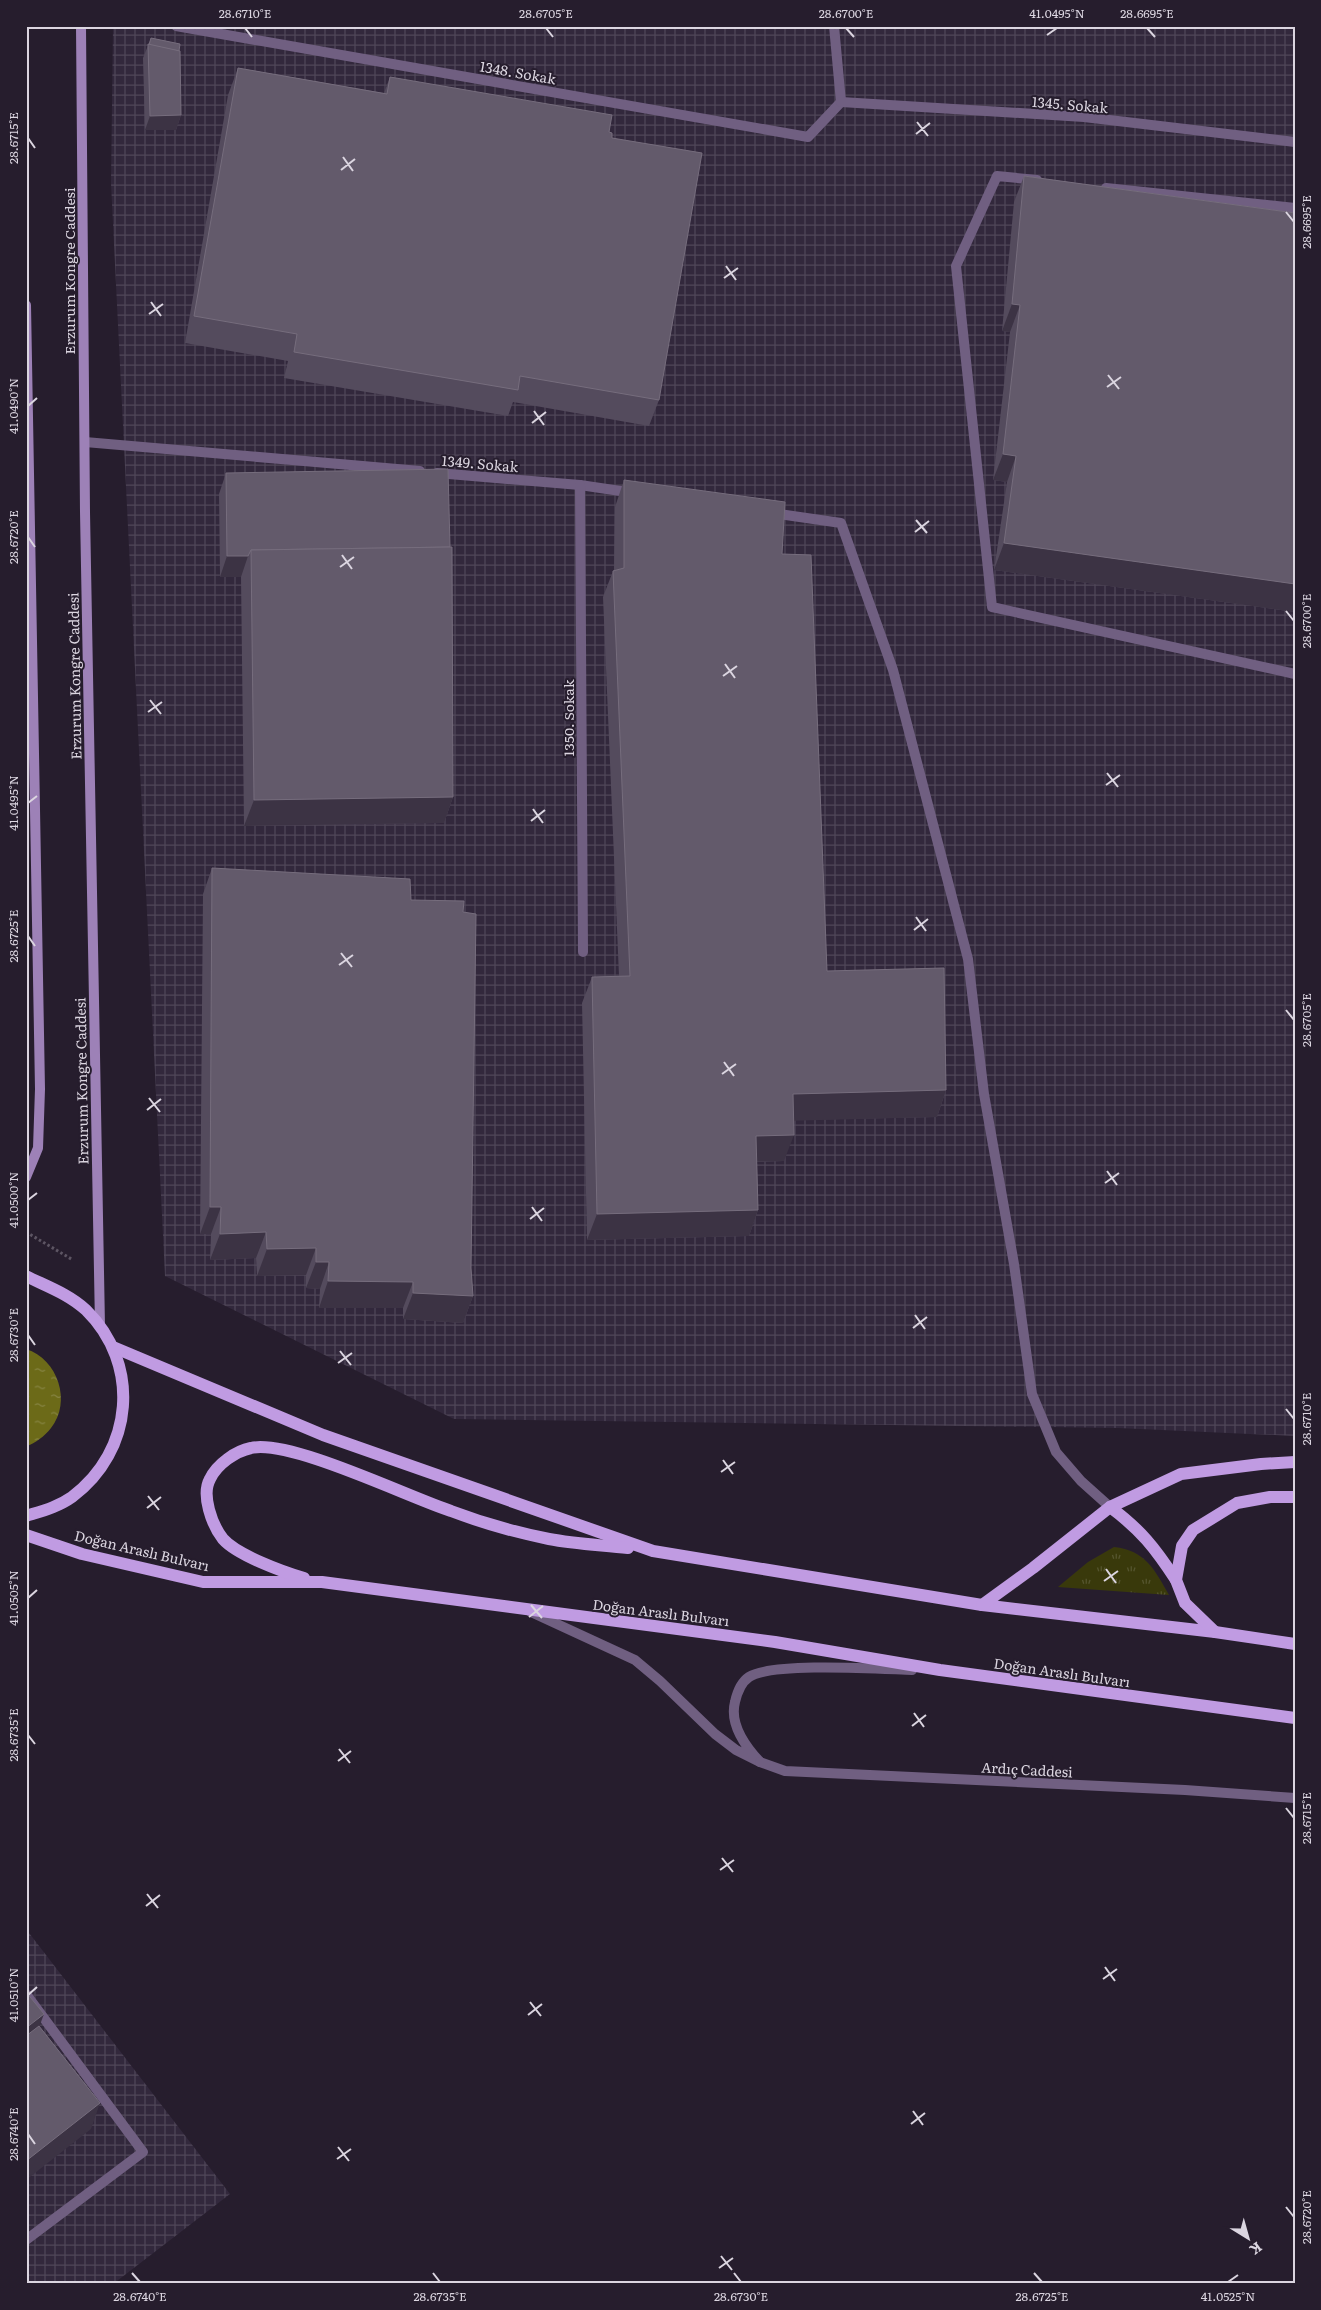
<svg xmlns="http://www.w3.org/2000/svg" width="1321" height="2310" viewBox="0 0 1321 2310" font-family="Literata,serif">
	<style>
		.industrial { fill: url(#industrial-grid) }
		.grass { fill: url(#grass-tufts) }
		.water { fill: url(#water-ripples) }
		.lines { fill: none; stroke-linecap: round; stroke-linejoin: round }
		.path { stroke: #5d5563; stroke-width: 3; stroke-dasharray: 2.5 2.5; stroke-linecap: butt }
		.service { stroke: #705f81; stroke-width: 10 }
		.minor { stroke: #705f81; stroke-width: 10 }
		.secondary { stroke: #9d81b7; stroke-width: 10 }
		.primary { stroke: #c09be2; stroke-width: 12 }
		.wall { fill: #544b5d }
		.shaded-wall { fill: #3c3344 }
		.building { fill: #635a6b; stroke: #766d7d }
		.ticks { fill: none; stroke: #dbd5e0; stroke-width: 2 }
		.labels { text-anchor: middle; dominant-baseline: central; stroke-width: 4; stroke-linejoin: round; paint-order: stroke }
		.street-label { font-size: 14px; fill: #dbd5e0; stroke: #261d2d }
		.neatline { fill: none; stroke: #dbd5e0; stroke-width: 2 }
		.ticks-label { font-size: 12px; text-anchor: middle; fill: #dbd5e0 }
	</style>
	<defs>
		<pattern id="industrial-grid" width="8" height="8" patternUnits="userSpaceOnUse" patternTransform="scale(1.25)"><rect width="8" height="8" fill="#32283c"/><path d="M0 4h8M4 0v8" fill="none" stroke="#4f4658"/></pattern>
		<pattern id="grass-tufts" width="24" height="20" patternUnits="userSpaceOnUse" patternTransform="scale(1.25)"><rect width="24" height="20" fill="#39390b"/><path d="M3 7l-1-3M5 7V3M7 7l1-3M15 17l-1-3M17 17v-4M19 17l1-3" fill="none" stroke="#55552e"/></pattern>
		<pattern id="water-ripples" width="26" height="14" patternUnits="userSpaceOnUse" patternTransform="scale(1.25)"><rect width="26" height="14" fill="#6c6a18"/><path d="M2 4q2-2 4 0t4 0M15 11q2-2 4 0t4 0" fill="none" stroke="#878544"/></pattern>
	</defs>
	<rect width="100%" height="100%" fill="#261d2d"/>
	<g class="industrial">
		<polygon points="113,26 1295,26 1295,1436 1118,1428 454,1419 165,1276 111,183"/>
		<polygon points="26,1929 230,2194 113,2284 26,2284"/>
	</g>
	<path class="grass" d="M1114 1547C1145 1550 1155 1570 1169 1595L1058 1587 1088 1562Z"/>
	<path class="water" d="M26 1349C58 1359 72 1402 51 1428 44 1437 36 1442 26 1447Z"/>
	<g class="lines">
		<polyline class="path" points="26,1232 73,1260"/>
		<g class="service">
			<polyline points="1037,180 997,176 956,266 992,607 1295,674"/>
			<polyline points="1106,188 1295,208"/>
			<polyline points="85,442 420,471"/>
			<polyline points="437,473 580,485 634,493"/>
			<polyline points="580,485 583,952"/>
			<polyline points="772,513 841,523 893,670 968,959 984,1094 1014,1264 1032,1394 1056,1452 1081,1481 1110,1507"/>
			<path d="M531 1612 635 1660 660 1681 715 1734 736 1750 760 1762C746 1747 729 1725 735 1702 737 1693 740 1683 749 1677 772 1662 880 1669 912 1670"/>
			<polyline points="760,1762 785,1771 1185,1790 1295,1798"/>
			<polyline points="26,1994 143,2152 26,2240"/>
		</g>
		<g class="minor">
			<polyline points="176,26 808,137 841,102"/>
			<polyline points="834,26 841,102"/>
			<polyline points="841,102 1084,117 1295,142"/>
		</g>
		<g class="secondary">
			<polyline points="81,26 85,512 100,1326"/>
			<polyline points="26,305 40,1089 38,1148 26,1177"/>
		</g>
		<g class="primary">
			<path d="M26 1276C46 1286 69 1294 86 1310 141 1364 134 1451 72 1497 58 1507 42 1511 26 1516"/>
			<polyline points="113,1347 323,1435 653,1551 982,1605 1215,1632 1295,1644"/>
			<path d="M1110 1507C1141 1530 1155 1548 1176 1580"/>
			<polyline points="26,1535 82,1554 203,1582 322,1582 775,1642 940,1670 1295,1718"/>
			<path d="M304 1578C283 1572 237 1555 223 1539 212 1525 201 1495 210 1479 217 1464 236 1451 251 1448 290 1439 408 1497 451 1511 480 1522 519 1533 549 1539 575 1544 602 1545 628 1548"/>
			<polyline points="982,1605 1033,1568 1110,1507 1181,1474 1261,1464 1295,1462"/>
			<polyline points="1215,1632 1185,1603 1176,1580 1182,1546 1193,1530 1237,1503 1270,1497 1295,1497"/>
		</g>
	</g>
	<g class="wall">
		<polygon points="151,38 179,51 181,115 176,130 145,130 143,58"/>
		<polygon points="238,68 384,93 390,77 609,132 612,138 659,400 649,426 513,402 508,416 284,378 288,361 185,343 228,95"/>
		<polygon points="1024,176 1295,213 1295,612 994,570 1007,482 993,480 1010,332 1002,331 1014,202"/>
		<polygon points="226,473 453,797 444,823 244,826 241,577 220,577 219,494"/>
		<polygon points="624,480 782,554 827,971 946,1090 937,1117 793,1120 784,1161 757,1162 758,1210 749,1236 587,1240 582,1003 592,977 619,976 603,597 613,571 614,570 615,507"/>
		<polygon points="212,868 411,900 471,1268 473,1296 463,1323 403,1319 403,1308 319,1308 320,1289 306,1288 306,1275 257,1276 256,1258 210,1260 211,1234 200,1234 203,894"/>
	</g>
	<g class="shaded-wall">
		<polygon points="181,115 176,130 145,130 150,116"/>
		<polygon points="1012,304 1020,305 1010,332 1002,331"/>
		<polygon points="1003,454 1016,456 1007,482 993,480"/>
		<polygon points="1004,543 1295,584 1295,612 994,570"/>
		<polygon points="227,556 248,556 241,577 220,577"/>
		<polygon points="453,797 444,823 244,826 254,800"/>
		<polygon points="946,1090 937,1117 783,1121 793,1094"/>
		<polygon points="794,1135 784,1161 747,1162 756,1136"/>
		<polygon points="210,1207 221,1207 211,1234 200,1234"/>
		<polygon points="758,1210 749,1236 587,1240 597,1214"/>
		<polygon points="266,1232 256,1258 210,1260 220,1234"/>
		<polygon points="316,1248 306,1275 257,1276 267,1249"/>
		<polygon points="316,1262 329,1262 320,1289 306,1288"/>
		<polygon points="328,1281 413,1282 403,1308 319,1308"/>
		<polygon points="413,1293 473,1296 463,1323 403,1319"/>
		<polygon points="44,2014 34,2041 26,2047 26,2028"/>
		<polygon points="100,2103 91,2129 26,2180 26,2161"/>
	</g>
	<g class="building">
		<polygon points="151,38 180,44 179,51 149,45"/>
		<polygon points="148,44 180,51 181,115 150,116"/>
		<polygon points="238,68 387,94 390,77 612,115 609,132 612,133 612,138 702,153 659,400 520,376 518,390 294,352 297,334 194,316"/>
		<polygon points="1024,176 1295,213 1295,584 1004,543 1016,456 1003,454 1020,305 1012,304"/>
		<polygon points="448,469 450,547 251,550 248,556 227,556 226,473"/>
		<polygon points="624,480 785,502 782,554 811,555 827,971 944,968 946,1090 793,1094 794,1135 756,1136 758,1210 597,1214 592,977 630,976 613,571 624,568"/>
		<polygon points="452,547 453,797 254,800 251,550"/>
		<polygon points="212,868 410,879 411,900 464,901 463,912 476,914 471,1268 473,1296 413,1293 413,1282 328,1281 329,1262 316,1262 316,1248 267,1249 266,1232 220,1234 221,1207 210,1207"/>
		<polygon points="26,1992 44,2014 26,2028"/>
		<polygon points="39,2026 100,2103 26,2161 26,2036"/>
	</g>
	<path class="ticks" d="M245 28 252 37M546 28 553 37M846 28 854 37M1147 28 1155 37M1047 35 1057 28M917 122 928 136M916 134 930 123M28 138 35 148M343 157 353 171M341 170 355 159M1286 212 1294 222M726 266 736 280M724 278 738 268M151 302 161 316M149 314 163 304M1108 375 1119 389M1107 387 1121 377M28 406 37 398M534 411 544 425M532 423 546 412M916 520 927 533M915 532 929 521M28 537 35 547M342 555 352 569M340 567 354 557M1286 611 1294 621M725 664 735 678M723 676 737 666M150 700 161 714M148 712 162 702M1107 773 1118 787M1106 785 1120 775M28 803 37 796M533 809 543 823M531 821 545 810M916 917 926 931M914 930 928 919M28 936 35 946M341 953 352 967M339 965 353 955M1286 1010 1294 1020M724 1062 734 1076M722 1074 736 1064M149 1098 160 1112M147 1110 161 1099M1107 1171 1117 1185M1105 1183 1119 1173M28 1200 37 1193M532 1207 542 1221M530 1219 544 1208M915 1315 925 1329M913 1328 927 1317M28 1335 35 1345M340 1351 351 1365M338 1363 352 1353M1286 1409 1294 1419M723 1460 733 1474M721 1472 735 1462M148 1496 159 1510M147 1508 161 1497M1106 1569 1116 1583M1104 1581 1118 1571M28 1598 37 1590M531 1605 542 1618M529 1617 543 1606M914 1713 924 1727M912 1726 926 1715M28 1735 35 1744M339 1749 350 1763M338 1761 351 1751M1286 1808 1294 1818M722 1858 733 1872M720 1870 734 1860M147 1894 158 1908M146 1906 160 1895M1105 1967 1115 1981M1103 1979 1117 1969M28 1995 37 1987M530 2002 541 2016M528 2015 542 2004M913 2111 923 2125M911 2124 925 2113M28 2134 35 2144M338 2147 349 2161M337 2159 351 2149M1286 2207 1294 2217M721 2256 732 2270M719 2268 733 2258M132 2273 140 2282M433 2273 440 2282M734 2273 741 2282M1034 2273 1042 2282M1228 2282 1238 2275"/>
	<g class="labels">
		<g class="street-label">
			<text transform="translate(518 72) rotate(10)">1348. Sokak</text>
			<text transform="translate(1070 104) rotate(5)">1345. Sokak</text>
			<text transform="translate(69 271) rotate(-90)">Erzurum Kongre Caddesi</text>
			<text transform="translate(480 463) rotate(5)">1349. Sokak</text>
			<text transform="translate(74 676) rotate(-91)">Erzurum Kongre Caddesi</text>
			<text transform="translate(568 718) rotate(-90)">1350. Sokak</text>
			<text transform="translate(81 1081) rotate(-91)">Erzurum Kongre Caddesi</text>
			<text transform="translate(142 1550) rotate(13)">Doğan Araslı Bulvarı</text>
			<text transform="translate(661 1612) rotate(7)">Doğan Araslı Bulvarı</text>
			<text transform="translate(1062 1672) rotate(8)">Doğan Araslı Bulvarı</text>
			<text transform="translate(1027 1769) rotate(3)">Ardıç Caddesi</text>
		</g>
	</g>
	<rect width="1321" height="2310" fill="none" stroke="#261d2d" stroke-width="55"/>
	<g transform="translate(1248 2238) rotate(143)" stroke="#261d2d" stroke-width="4" paint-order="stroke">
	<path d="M0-4L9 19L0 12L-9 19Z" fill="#dbd5e0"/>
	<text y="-8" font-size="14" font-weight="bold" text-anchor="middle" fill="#dbd5e0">K</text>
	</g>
	<rect x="28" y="28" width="1266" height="2254" class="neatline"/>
	<g class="ticks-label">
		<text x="245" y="18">28.6710°E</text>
		<text x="546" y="18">28.6705°E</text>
		<text x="846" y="18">28.6700°E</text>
		<text x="1057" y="18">41.0495°N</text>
		<text x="1147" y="18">28.6695°E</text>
		<text transform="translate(14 138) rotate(-90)" y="4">28.6715°E</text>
		<text transform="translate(1307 222) rotate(-90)" y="4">28.6695°E</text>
		<text transform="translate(14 406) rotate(-90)" y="4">41.0490°N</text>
		<text transform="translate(14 537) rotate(-90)" y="4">28.6720°E</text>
		<text transform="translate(1307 621) rotate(-90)" y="4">28.6700°E</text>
		<text transform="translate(14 803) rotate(-90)" y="4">41.0495°N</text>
		<text transform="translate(14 936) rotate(-90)" y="4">28.6725°E</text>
		<text transform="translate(1307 1020) rotate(-90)" y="4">28.6705°E</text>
		<text transform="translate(14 1200) rotate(-90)" y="4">41.0500°N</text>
		<text transform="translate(14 1335) rotate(-90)" y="4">28.6730°E</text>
		<text transform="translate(1307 1419) rotate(-90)" y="4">28.6710°E</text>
		<text transform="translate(14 1598) rotate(-90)" y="4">41.0505°N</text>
		<text transform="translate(14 1735) rotate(-90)" y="4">28.6735°E</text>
		<text transform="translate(1307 1818) rotate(-90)" y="4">28.6715°E</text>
		<text transform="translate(14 1995) rotate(-90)" y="4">41.0510°N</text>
		<text transform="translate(14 2134) rotate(-90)" y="4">28.6740°E</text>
		<text transform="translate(1307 2217) rotate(-90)" y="4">28.6720°E</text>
		<text x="140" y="2301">28.6740°E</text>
		<text x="440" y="2301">28.6735°E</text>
		<text x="741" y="2301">28.6730°E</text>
		<text x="1042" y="2301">28.6725°E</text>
		<text x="1228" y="2301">41.0525°N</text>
	</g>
</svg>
